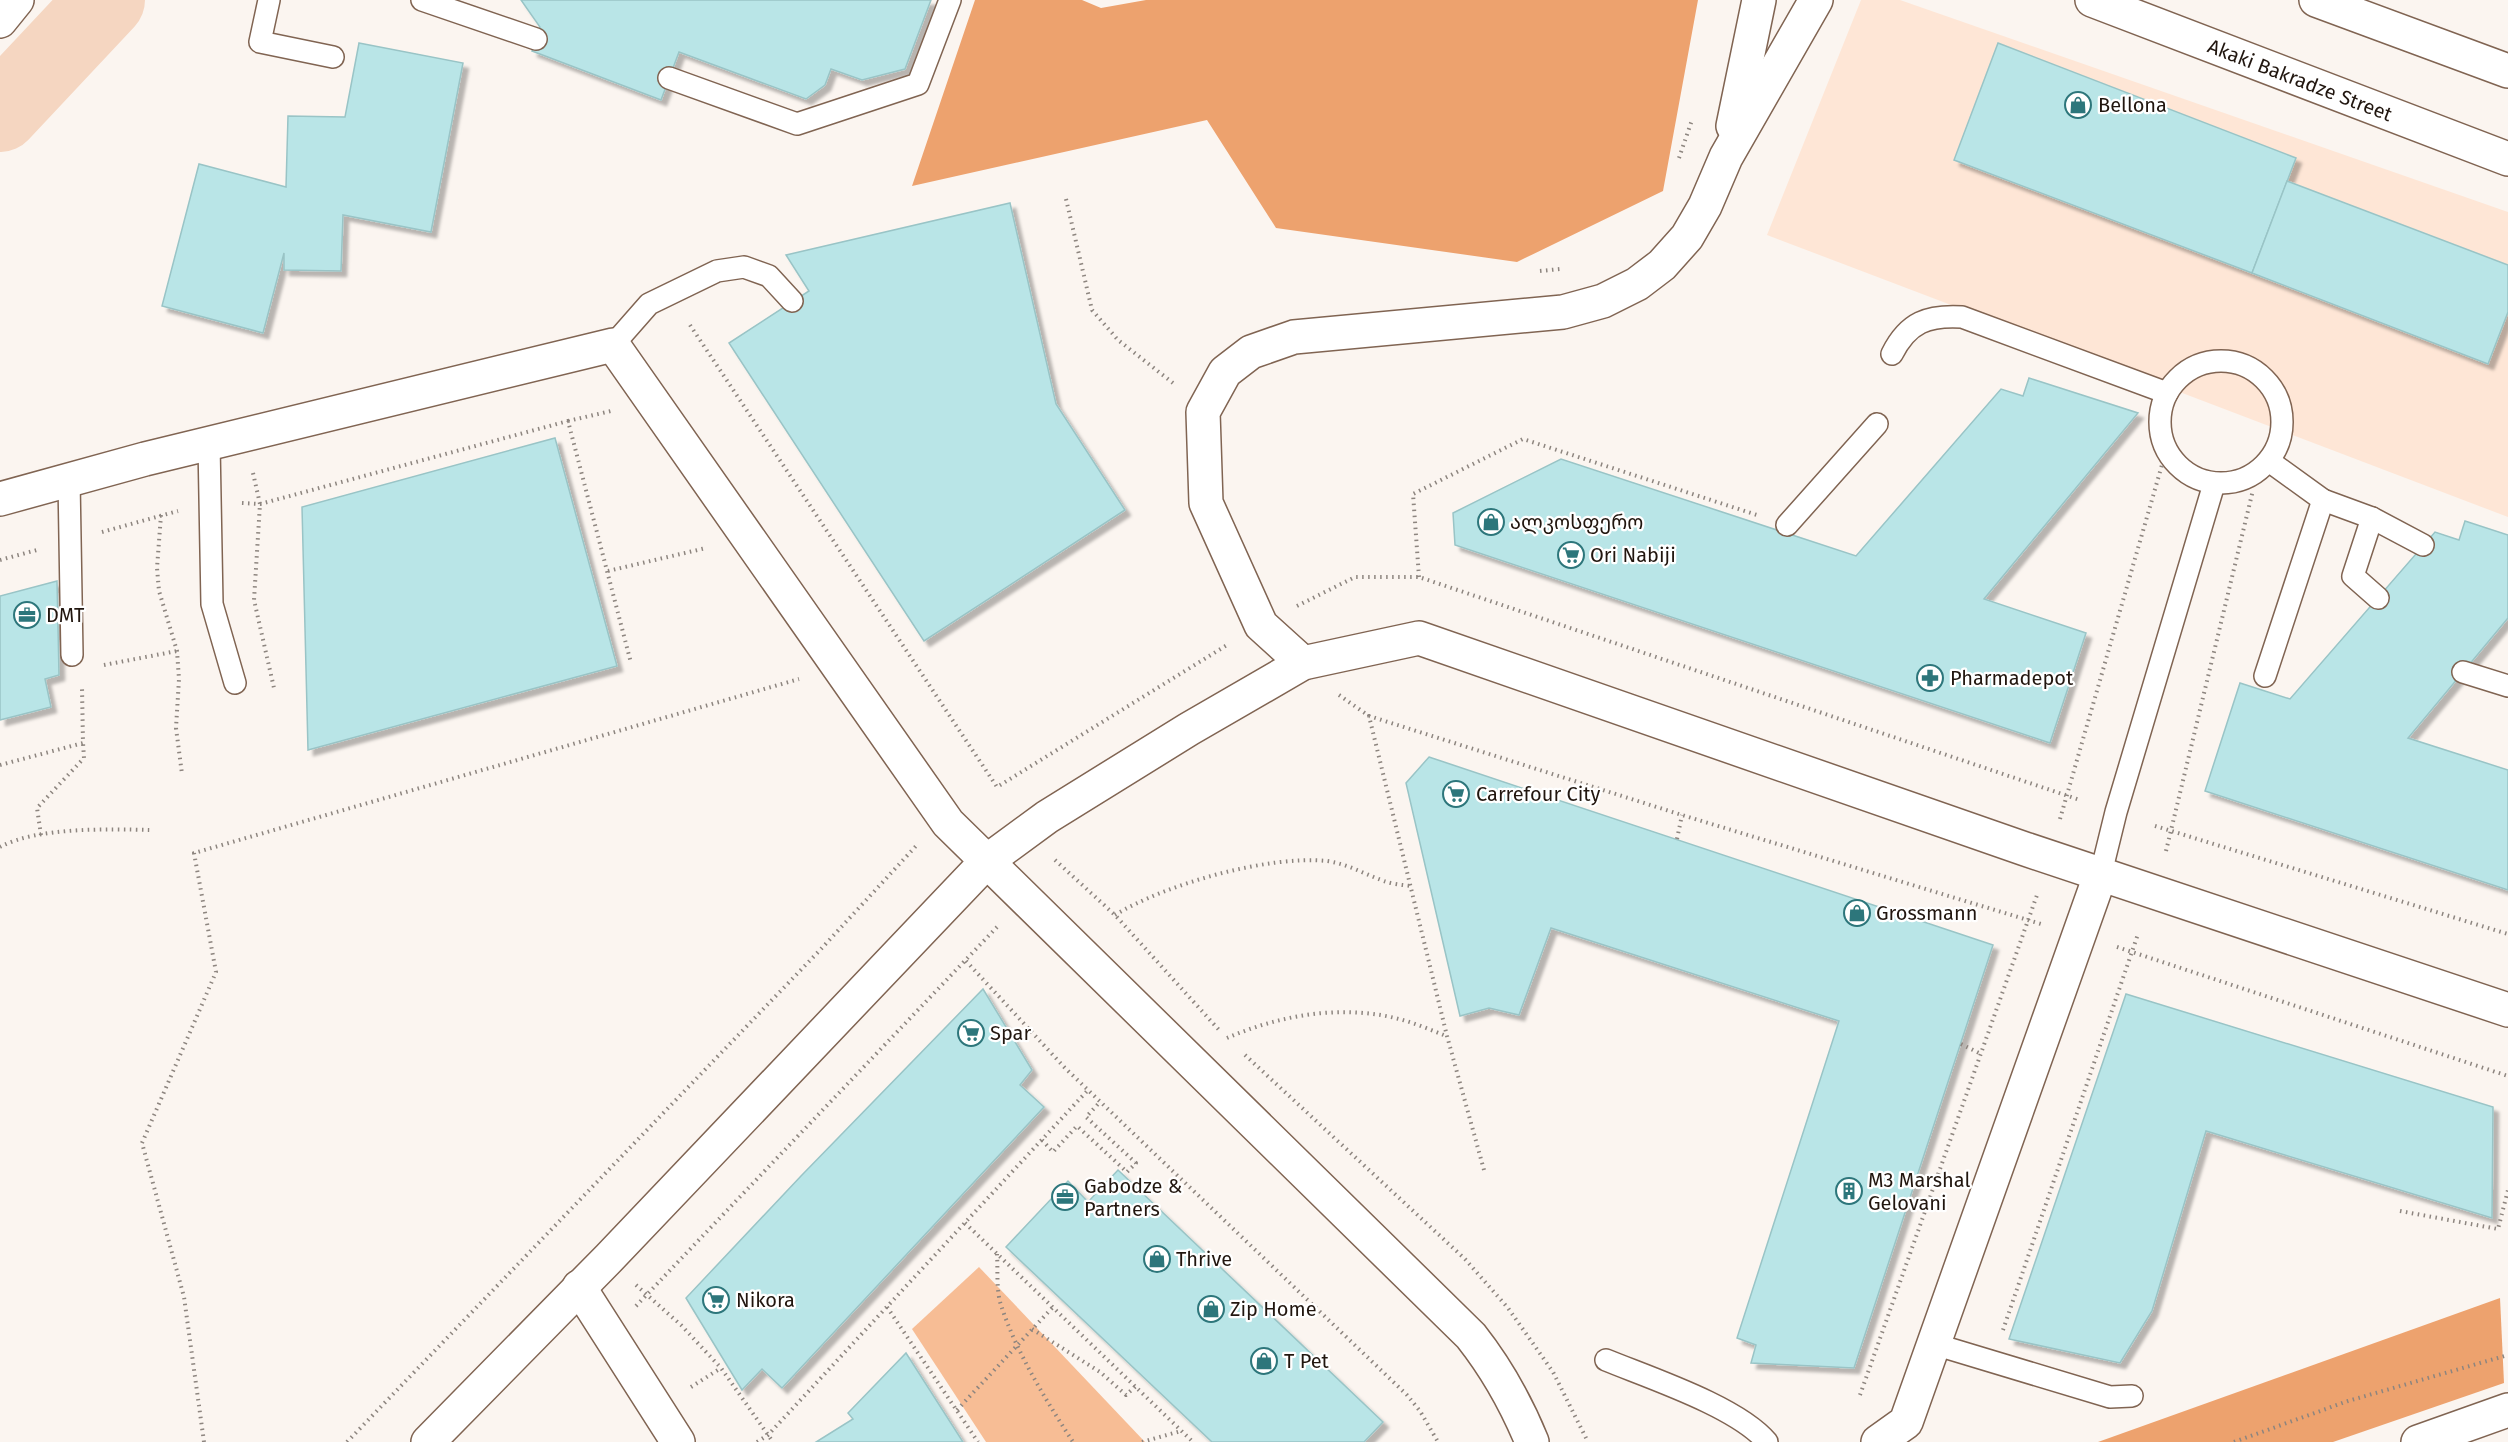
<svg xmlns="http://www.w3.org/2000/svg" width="2508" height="1442" viewBox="0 0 2508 1442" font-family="'Fira Sans','Noto Sans Georgian',sans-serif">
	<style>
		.built { fill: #fee6d6 }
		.green { fill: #f7bd95 }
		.forest { fill: #eda26e }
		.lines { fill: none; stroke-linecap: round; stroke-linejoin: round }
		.river { stroke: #f5d6c1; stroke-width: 78 }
		.building { fill: #b9e5e7; stroke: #99c4c6; stroke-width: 1.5; filter: url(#shadow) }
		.service-casing { stroke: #806452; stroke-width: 24 }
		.minor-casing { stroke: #806452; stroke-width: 36 }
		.primary-casing { stroke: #806452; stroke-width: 36 }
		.trunk-casing { stroke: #806452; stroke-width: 36 }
		.path { stroke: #8d857f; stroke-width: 4; stroke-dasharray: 1.5 4.5; stroke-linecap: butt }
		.service { stroke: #fff; stroke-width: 21 }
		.minor { stroke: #fff; stroke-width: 33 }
		.primary { stroke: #fff; stroke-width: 33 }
		.trunk { stroke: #fff; stroke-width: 33 }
		.labels { text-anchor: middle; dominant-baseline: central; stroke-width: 4.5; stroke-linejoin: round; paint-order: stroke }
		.street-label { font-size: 20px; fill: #21160f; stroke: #fff }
		.poi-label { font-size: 20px; fill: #21160f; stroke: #fff; text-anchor: start }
	</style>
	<defs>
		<filter id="shadow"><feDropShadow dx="5.5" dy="5.5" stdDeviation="1.5" flood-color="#0004"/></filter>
	</defs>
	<rect width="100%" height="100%" fill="#fbf5f0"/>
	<polygon class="built" points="1861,0 1900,0 2508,212 2508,517 1767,235"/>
	<polygon class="green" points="979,1267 1145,1442 986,1442 912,1329"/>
	<g class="forest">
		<polygon points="975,0 1082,0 1101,8 1146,0 1698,0 1663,191 1517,262 1276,228 1207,120 912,186"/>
		<polygon points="2500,1298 2504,1383 2333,1442 2098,1442"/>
	</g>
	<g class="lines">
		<polyline class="river" points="0,113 106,0"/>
	</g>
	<g class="building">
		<polygon points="521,0 931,0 905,69 862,80 831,69 825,85 806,99 679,52 661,100 532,51 540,27"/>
		<polygon points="359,43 463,63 431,232 343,215 341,271 284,270 284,253 263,333 162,306 199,164 286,187 288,116 345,117"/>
		<polygon points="1998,43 2296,158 2252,273 1954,160"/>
		<polygon points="2287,181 2508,265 2508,312 2488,364 2252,273"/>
		<polygon points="1010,203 1056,404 1125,510 924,641 729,343 809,291 786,255"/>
		<polygon points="2029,378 2138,413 1984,599 2086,633 2050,743 1455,545 1453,513 1561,459 1856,556 2001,389 2023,396"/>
		<polygon points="555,438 617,666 308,750 302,507"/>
		<polygon points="2465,521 2508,535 2508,618 2408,738 2508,770 2508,890 2205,791 2240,683 2290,699 2435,532 2459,540"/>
		<polygon points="57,581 59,675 45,679 51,707 0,720 0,596"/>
		<polygon points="1429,757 1993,945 1854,1368 1751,1363 1756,1345 1737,1338 1839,1021 1551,928 1519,1015 1489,1008 1460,1016 1406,783"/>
		<polygon points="983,989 1032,1070 1020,1085 1044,1107 782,1388 762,1369 742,1390 686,1298 801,1176"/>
		<polygon points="2126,994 2493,1107 2492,1218 2206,1131 2152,1311 2120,1363 2009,1339"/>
		<polygon points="1118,1170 1383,1422 1364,1442 1212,1442 1006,1247 1068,1181 1088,1202"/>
		<polygon points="906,1353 963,1442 816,1442 853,1419 848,1413"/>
	</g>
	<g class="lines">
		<defs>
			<g id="service">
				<polyline points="269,0 260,42 333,57"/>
				<polyline points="422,0 536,39"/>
				<polyline points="669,78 797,124 918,84 950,0"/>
				<polyline points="613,345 649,304 717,271 744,267 769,276 792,301"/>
				<path d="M1892 354C1908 322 1928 315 1962 317L2167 393"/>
				<circle cx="2221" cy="422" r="61"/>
				<polyline points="209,444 212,604 235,683"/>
				<polyline points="2269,461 2323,500 2372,518 2423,545"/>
				<polyline points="69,480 72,655"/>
				<polyline points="2372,518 2353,576 2378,598"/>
				<polyline points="1787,525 1877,424"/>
				<polyline points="2463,672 2508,686"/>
				<polyline points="2265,676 2323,500"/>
				<polyline points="2101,873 2116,812 2214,484"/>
				<polyline points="1934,1344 2110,1397 2132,1396"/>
				<path d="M1606 1360C1650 1378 1738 1407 1767 1442"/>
			</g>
			<g id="minor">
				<polyline points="0,21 17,0"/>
				<polyline points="1733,126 1759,0"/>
				<path d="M0 499 145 459 613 345 948 823 1471 1336C1497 1369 1516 1403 1532 1442"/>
				<polyline points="1303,663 1261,625 1206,503 1203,412 1225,372 1251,352 1294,337 1563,312 1603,301 1637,284 1662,265 1687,237 1705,206 1726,157 1816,0"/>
				<polyline points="579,1287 678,1442"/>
				<polyline points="428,1442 609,1258 987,861 1047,817 1189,729 1303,663 1419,638 2025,849 2508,1010"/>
				<polyline points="1878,1442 1906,1422 2101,873"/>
			</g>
			<g id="primary">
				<polyline points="2092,0 2508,159"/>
				<polyline points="2316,0 2508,71"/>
			</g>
			<polyline id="trunk" points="2418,1442 2508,1410"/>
		</defs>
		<use href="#service" class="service-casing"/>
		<use href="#minor" class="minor-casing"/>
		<use href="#primary" class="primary-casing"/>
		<use href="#trunk" class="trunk-casing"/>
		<g class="path">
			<polyline points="1679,158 1692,120"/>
			<polyline points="1066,199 1092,310 1118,340 1173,383"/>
			<polyline points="1540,271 1560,269"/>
			<polyline points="690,325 997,787 1227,645"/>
			<polyline points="568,421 611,411"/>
			<polyline points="253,473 260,504 254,600 274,688"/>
			<polyline points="242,503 260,504 568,421 631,663"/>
			<polyline points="161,515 157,568 159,591 177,651 179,679 176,728 182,774"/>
			<polyline points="102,532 178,511"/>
			<polyline points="0,560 37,550"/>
			<polyline points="608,571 706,548"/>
			<polyline points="1419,577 1413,494 1523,439 1757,515"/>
			<polyline points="1297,606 1355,577 1419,577 2080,800"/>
			<polyline points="104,665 177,651"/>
			<polyline points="1339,695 1369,716"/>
			<polyline points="0,765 83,743 82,687"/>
			<polyline points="2060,819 2166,451"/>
			<polyline points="2155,826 2508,934"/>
			<polyline points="41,835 37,808 84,758 83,743"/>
			<polyline points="1677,839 1682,815"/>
			<path d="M0 847C37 827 108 829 150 830"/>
			<polyline points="2166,851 2253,490"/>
			<polyline points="1055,860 1115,915 1220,1031"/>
			<path d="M1115 915C1166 884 1268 855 1327 861 1348 864 1364 874 1384 881 1392 884 1402 885 1411 886"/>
			<polyline points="2117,947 2508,1076"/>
			<polyline points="966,961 1065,1068 1407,1395 1420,1411 1438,1442"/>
			<path d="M1227 1038C1280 1015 1342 1004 1399 1019 1415 1023 1431 1030 1446 1036"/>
			<polyline points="1961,1044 1981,1054"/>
			<polyline points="1245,1055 1465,1259 1508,1308 1553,1372 1588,1442"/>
			<polyline points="1042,1140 1053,1152 1077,1126 1127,1172 1136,1163 1086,1117 1100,1102"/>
			<polyline points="1484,1170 1447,1036 1369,716 1682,815 2041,924"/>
			<polyline points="2400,1211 2498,1229 2508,1190"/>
			<polyline points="965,1223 1193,1442"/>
			<path d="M997 1254C998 1270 996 1290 1001 1305 1016 1352 1047 1402 1073 1442"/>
			<polyline points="636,1285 681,1325 721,1368 773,1442"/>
			<polyline points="636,1306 997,927"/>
			<polyline points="887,1307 978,1442"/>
			<polyline points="1032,1329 1100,1372 1126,1395 1136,1386"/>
			<polyline points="2003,1330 2138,934"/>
			<polyline points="691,1387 721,1368"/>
			<polyline points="1860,1395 2037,895"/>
			<polyline points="957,1410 1053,1307"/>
			<polyline points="204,1442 184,1297 142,1143 216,972 194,853 799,679"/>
			<polyline points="347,1442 821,949 916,846"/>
			<polyline points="757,1442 768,1435 1088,1090"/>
			<polyline points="1142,1442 1181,1431"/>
			<polyline points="2234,1442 2348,1401 2508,1355"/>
		</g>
		<use href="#service" class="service"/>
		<use href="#minor" class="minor"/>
		<use href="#primary" class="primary"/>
		<use href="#trunk" class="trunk"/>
	</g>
	<defs>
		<symbol id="shop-ring" viewBox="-11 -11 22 22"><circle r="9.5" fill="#fff" stroke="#2d767b" stroke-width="1.5"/><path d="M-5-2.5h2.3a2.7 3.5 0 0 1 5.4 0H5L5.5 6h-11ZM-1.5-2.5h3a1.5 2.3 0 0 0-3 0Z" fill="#2d767b"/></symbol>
		<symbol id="supermarket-ring" viewBox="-11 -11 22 22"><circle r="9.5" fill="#fff" stroke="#2d767b" stroke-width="1.5"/><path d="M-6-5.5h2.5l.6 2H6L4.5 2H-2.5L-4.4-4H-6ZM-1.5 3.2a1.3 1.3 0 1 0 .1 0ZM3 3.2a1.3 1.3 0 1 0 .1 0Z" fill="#2d767b"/></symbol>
		<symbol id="office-ring" viewBox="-11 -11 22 22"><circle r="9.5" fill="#fff" stroke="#2d767b" stroke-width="1.5"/><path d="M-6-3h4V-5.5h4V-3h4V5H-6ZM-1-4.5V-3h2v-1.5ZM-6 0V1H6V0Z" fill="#2d767b"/></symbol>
		<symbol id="pharmacy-ring" viewBox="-11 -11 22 22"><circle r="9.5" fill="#fff" stroke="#2d767b" stroke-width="1.5"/><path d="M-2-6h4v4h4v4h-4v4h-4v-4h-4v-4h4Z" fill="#2d767b"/></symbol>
		<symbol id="building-ring" viewBox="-11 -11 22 22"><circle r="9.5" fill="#fff" stroke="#2d767b" stroke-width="1.5"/><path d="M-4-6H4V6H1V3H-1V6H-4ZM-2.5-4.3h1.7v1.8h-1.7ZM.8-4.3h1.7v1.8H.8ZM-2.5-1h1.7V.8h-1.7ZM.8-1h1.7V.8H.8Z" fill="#2d767b"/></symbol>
	</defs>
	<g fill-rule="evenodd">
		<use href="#shop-ring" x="2063" y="90" width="30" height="30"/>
		<use href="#shop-ring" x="1476" y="507" width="30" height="30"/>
		<use href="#supermarket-ring" x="1556" y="540" width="30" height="30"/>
		<use href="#office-ring" x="12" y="600" width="30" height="30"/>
		<use href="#pharmacy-ring" x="1915" y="663" width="30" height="30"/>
		<use href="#supermarket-ring" x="1441" y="779" width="30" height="30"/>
		<use href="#shop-ring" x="1842" y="898" width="30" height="30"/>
		<use href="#supermarket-ring" x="956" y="1018" width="30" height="30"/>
		<use href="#building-ring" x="1834" y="1176" width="30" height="30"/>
		<use href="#office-ring" x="1050" y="1182" width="30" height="30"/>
		<use href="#shop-ring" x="1142" y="1244" width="30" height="30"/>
		<use href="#supermarket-ring" x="701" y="1285" width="30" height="30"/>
		<use href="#shop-ring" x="1196" y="1294" width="30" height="30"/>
		<use href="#shop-ring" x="1249" y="1346" width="30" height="30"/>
	</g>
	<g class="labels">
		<g class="street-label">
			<text transform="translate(2300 80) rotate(21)">Akaki Bakradze Street</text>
		</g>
		<g class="poi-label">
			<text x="2098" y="105">Bellona</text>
			<text x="1510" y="522">ალკოსფერო</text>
			<text x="1590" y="555">Ori Nabiji</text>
			<text x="46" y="615">DMT</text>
			<text x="1950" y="678">Pharmadepot</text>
			<text x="1476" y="794">Carrefour City</text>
			<text x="1876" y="913">Grossmann</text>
			<text x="990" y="1033">Spar</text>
			<text x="1868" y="1180">M3 Marshal<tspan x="1868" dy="23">Gelovani</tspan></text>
			<text x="1084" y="1186">Gabodze &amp;<tspan x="1084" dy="23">Partners</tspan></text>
			<text x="1176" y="1259">Thrive</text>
			<text x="736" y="1300">Nikora</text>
			<text x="1230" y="1309">Zip Home</text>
			<text x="1284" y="1361">T Pet</text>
		</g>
	</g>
</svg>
